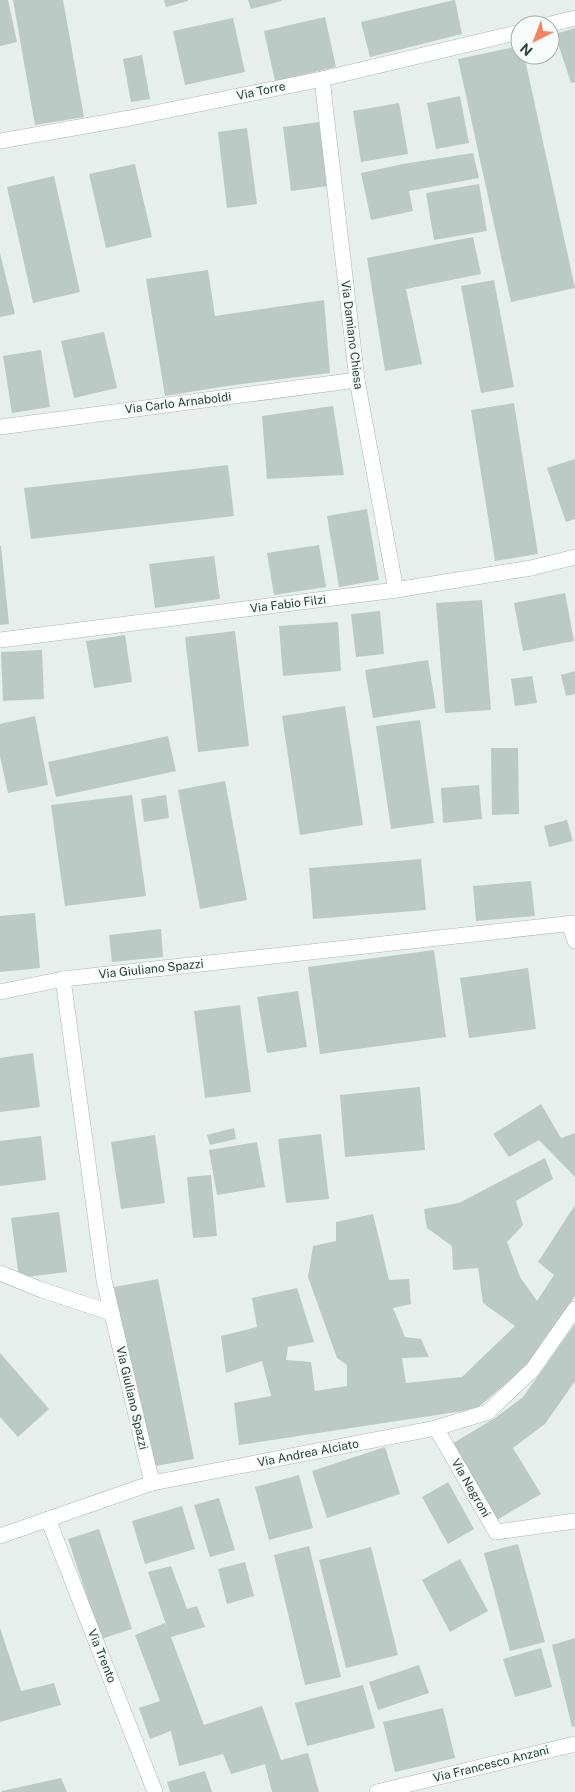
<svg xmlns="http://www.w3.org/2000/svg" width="575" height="1792" viewBox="0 0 575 1792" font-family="'Public Sans',sans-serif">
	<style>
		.building { fill: #bbcac4 }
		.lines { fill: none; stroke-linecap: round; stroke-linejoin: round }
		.minor-casing { stroke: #a8b8b2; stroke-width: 16 }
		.minor { stroke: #fff; stroke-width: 15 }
		.labels { text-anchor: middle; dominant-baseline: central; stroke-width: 4; stroke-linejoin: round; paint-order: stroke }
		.street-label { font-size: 12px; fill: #24423a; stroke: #f7fbf9 }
	</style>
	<rect width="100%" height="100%" fill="#e6efeb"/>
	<g class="building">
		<polygon points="0,0 8,0 17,42 0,46"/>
		<polygon points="13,0 63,0 84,117 35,125"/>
		<polygon points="164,0 188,0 188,1 166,7"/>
		<polygon points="248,0 282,0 282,1 251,9"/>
		<polygon points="454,0 455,0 462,34 370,57 361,22"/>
		<polygon points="325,17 336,67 275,81 264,31"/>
		<polygon points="233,18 245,72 185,85 173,31"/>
		<polygon points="575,28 575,82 571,83 555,34"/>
		<polygon points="520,46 520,55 524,55 575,288 511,302 458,59"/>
		<polygon points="142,55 150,99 131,102 123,59"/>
		<polygon points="460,96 469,143 436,149 427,103"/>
		<polygon points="399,103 408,154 361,162 353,111"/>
		<polygon points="319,122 328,186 291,191 283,127"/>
		<polygon points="247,128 257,204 227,208 218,132"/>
		<polygon points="473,153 479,178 409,191 413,211 371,220 361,173 403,164"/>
		<polygon points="135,164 152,237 106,248 89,174"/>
		<polygon points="54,176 80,292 33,303 7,187"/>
		<polygon points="479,184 487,231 434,240 426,193"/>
		<polygon points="473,237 481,274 406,289 422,364 385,371 367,258"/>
		<polygon points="0,253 15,314 0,317"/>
		<polygon points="208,270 215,316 324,300 330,373 227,386 165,396 146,279"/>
		<polygon points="494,280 514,387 481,393 461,286"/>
		<polygon points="104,332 117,388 74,398 61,341"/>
		<polygon points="41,350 50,407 12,413 3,356"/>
		<polygon points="514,403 538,554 495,561 471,410"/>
		<polygon points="333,406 344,475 267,479 262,416"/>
		<polygon points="575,459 575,519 566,522 547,468"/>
		<polygon points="228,465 234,516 31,539 24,488"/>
		<polygon points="367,509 379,580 339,587 327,516"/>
		<polygon points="319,545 326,587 274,595 267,553"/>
		<polygon points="0,546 1,546 9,624 0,625"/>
		<polygon points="214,556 220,599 155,608 149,564"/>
		<polygon points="565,593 574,641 523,651 514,603"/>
		<polygon points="482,600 491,710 445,713 436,603"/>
		<polygon points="380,611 384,654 356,657 351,614"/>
		<polygon points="338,622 341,671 283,676 279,626"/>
		<polygon points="235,631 249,746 198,752 185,637"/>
		<polygon points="125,635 132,682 94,688 86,641"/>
		<polygon points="42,650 44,699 3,701 1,652"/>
		<polygon points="428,660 436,708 373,718 365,670"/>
		<polygon points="575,671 575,694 566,696 561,675"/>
		<polygon points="532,676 537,703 515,706 511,679"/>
		<polygon points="345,706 363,825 300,835 282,716"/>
		<polygon points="35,716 48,785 8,793 0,756 0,724"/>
		<polygon points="420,720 434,823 391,829 376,726"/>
		<polygon points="168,736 176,771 56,797 48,762"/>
		<polygon points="491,748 518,748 519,814 492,815"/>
		<polygon points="225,781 247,900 200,909 178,790"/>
		<polygon points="479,785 482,819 443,823 441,788"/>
		<polygon points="132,795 146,896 65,906 51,805"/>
		<polygon points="166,795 169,818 144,822 141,799"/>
		<polygon points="567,820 573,841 549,847 544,826"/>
		<polygon points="421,859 426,910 313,919 309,868"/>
		<polygon points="531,881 535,916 476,921 473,886"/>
		<polygon points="35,913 40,968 0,972 0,916"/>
		<polygon points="161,929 163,957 112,962 109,935"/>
		<polygon points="434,950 446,1037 320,1054 308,967"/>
		<polygon points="528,968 536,1029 469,1038 460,978"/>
		<polygon points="298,991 307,1047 267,1053 257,997"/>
		<polygon points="240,1005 251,1092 205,1098 194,1011"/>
		<polygon points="33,1053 40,1107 0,1112 0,1058"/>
		<polygon points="420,1087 425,1150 345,1157 340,1095"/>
		<polygon points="541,1104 561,1138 575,1133 575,1177 539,1140 509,1157 493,1134"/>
		<polygon points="234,1128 236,1139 210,1145 207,1135"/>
		<polygon points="321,1134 329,1199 286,1203 278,1139"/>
		<polygon points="155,1135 165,1203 121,1209 111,1142"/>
		<polygon points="41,1136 46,1180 0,1186 0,1141"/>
		<polygon points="257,1142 265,1187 217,1195 209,1150"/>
		<polygon points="545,1158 553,1179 516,1201 523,1225 507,1242 520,1277 537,1301 554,1275 538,1262 575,1205 575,1296 529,1364 476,1409 239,1445 234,1403 271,1396 262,1361 226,1373 221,1336 257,1327 252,1298 297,1288 314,1342 288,1347 286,1360 311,1362 315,1391 347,1386 347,1365 337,1358 308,1277 313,1246 336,1241 336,1222 373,1214 389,1280 409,1279 411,1304 393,1308 405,1337 421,1339 429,1357 402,1358 406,1383 462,1377 515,1326 483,1303 478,1268 453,1270 452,1246 427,1228 424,1209 459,1203"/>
		<polygon points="211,1175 217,1236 193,1238 187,1177"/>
		<polygon points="59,1212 67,1272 19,1278 11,1218"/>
		<polygon points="158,1279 194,1459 150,1467 114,1287"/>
		<polygon points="575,1324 575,1381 545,1424 513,1448 541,1494 495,1521 450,1445 495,1418 523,1397"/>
		<polygon points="0,1353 49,1409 18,1437 0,1417"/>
		<polygon points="385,1447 400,1494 327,1518 312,1471"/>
		<polygon points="299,1475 313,1528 269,1540 255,1487"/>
		<polygon points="448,1482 474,1529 448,1544 422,1497"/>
		<polygon points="219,1498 235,1550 210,1557 194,1505"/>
		<polygon points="182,1506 195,1549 145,1564 132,1521"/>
		<polygon points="99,1529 132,1629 101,1639 68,1539"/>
		<polygon points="518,1544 545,1642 510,1651 484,1553"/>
		<polygon points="309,1546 341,1677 305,1685 274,1555"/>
		<polygon points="371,1547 398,1655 346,1668 319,1560"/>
		<polygon points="460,1559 488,1611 450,1632 422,1580"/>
		<polygon points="245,1562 254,1596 227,1604 218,1569"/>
		<polygon points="171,1566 187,1609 197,1606 205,1627 171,1637 204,1725 262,1706 281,1760 308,1753 319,1792 272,1792 265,1764 231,1774 223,1754 179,1766 171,1731 150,1739 139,1708 160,1701 135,1635 165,1623 168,1630 148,1572"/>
		<polygon points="0,1628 21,1691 54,1683 61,1705 0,1722"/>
		<polygon points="575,1638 575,1726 572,1727 552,1645"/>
		<polygon points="541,1648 552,1687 515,1697 503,1659"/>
		<polygon points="419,1665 429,1693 378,1710 369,1682"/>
		<polygon points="363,1685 375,1728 307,1746 295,1703"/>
		<polygon points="443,1708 455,1758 395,1772 383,1722"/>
		<polygon points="205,1771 212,1792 170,1792 167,1782"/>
		<polygon points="61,1778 67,1792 2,1792 2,1791"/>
	</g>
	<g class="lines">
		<defs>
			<g id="minor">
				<polyline points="547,25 575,18"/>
				<polyline points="322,79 357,380 396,590"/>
				<polyline points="0,141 130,118 322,79 520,32"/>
				<polyline points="0,427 357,380"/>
				<polyline points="0,640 396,590 531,568 575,557"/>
				<polyline points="569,923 575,941"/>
				<polyline points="63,979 104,1280 152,1483"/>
				<polyline points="0,992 63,979 575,923"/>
				<polyline points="0,1273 42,1290 112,1313"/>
				<polyline points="436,1428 496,1532 575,1521"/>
				<polyline points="48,1519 155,1792"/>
				<polyline points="0,1536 152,1483 436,1428 488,1412 533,1369 575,1309"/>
				<polyline points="377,1792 575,1744"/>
			</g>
		</defs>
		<use href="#minor" class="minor-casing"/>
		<use href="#minor" class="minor"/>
	</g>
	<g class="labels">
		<g class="street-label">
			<text transform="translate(261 91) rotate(-12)">Via Torre</text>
			<text transform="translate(352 335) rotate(83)">Via Damiano Chiesa</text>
			<text transform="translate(178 403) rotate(-7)">Via Carlo Arnaboldi</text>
			<text transform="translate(288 604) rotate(-7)">Via Fabio Filzi</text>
			<text transform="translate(151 969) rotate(-6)">Via Giuliano Spazzi</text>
			<text transform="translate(132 1398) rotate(77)">Via Giuliano Spazzi</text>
			<text transform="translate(308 1453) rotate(-11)">Via Andrea Alciato</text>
			<text transform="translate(471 1488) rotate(60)">Via Negroni</text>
			<text transform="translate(102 1656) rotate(68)">Via Trento</text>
			<text transform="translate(491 1764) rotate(-14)">Via Francesco Anzani</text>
		</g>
	</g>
	<g transform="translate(535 40) rotate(222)"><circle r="24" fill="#f7fbf9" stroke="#a3b1ad"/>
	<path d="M0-4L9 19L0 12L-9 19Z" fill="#f4845f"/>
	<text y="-8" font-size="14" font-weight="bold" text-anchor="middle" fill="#24423a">N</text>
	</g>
</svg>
